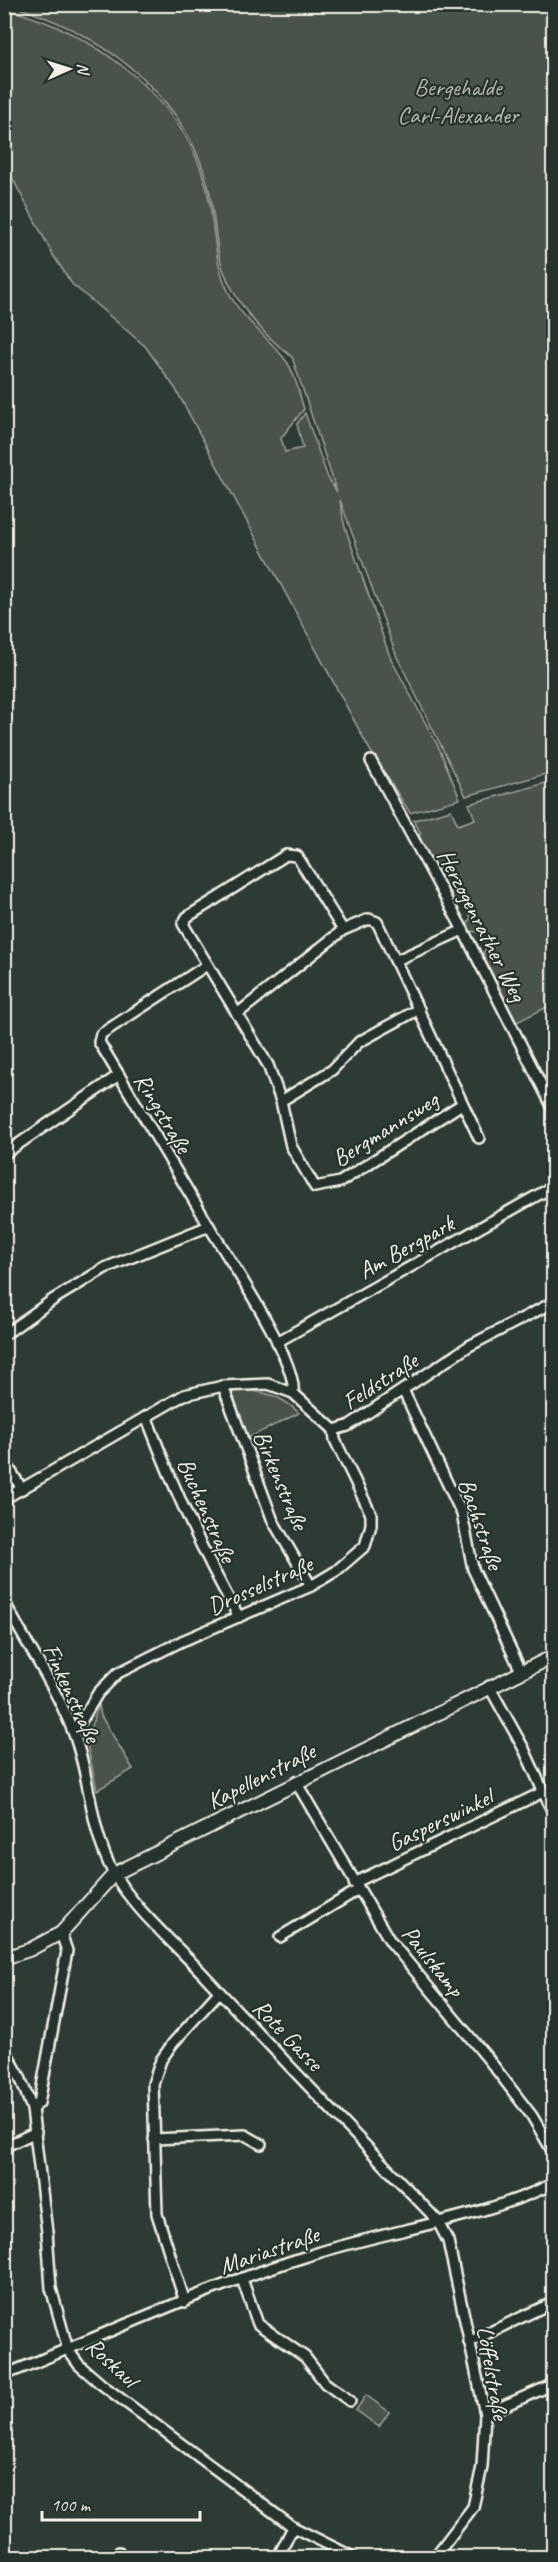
<svg xmlns="http://www.w3.org/2000/svg" width="558" height="2562" viewBox="0 0 558 2562" font-family="Caveat,sans-serif">
	<style>
		.green { fill: #48524c; stroke: #9ea29a; stroke-width: 1.5 }
		.lines { fill: none; stroke-linecap: round; stroke-linejoin: round }
		.street-casing { stroke: #f4f1e8; stroke-width: 14 }
		.secondary-casing { stroke: #f4f1e8; stroke-width: 16 }
		.street { stroke: #26332d; stroke-width: 9 }
		.secondary { stroke: #26332d; stroke-width: 12 }
		.labels { text-anchor: middle; dominant-baseline: central; stroke-width: 4.5; stroke-linejoin: round; paint-order: stroke }
		.park-label { font-size: 24px; fill: #b8b9b1; stroke: #26332d }
		.street-label { font-size: 24px; fill: #f4f1e8; stroke: #26332d }
	</style>
	<rect width="100%" height="100%" fill="#2e3b34"/>
	<filter id="ink" filterUnits="userSpaceOnUse"><feTurbulence type="fractalNoise" baseFrequency=".0167" numOctaves="2"/><feDisplacementMap in="SourceGraphic" scale="12" xChannelSelector="R" yChannelSelector="G"/><feConvolveMatrix kernelMatrix="1 2 1 2 8 2 1 2 1" color-interpolation-filters="sRGB"/></filter>
	<g filter="url(#ink)">
		<g class="green">
			<path d="M9 5H553V772L466 796 397 657 340 500 344 524 390 657 440 750 460 799 410 813 370 750 175 388 145 346 72 284 53 255 5 164V9C92 31 180 94 205 182 216 219 211 257 229 293 243 321 269 337 287 362 296 375 299 394 304 409L281 438 285 452 303 448 297 424 305 413 328 478 337 492 292 357C260 332 228 296 219 255 214 229 214 203 206 178 179 88 96 30 9 5Z"/>
			<path d="M553 781V1004L515 1023 482 957 486 947 479 932 469 931 466 927 471 917 463 902 453 901 450 896 455 886 447 871C429 869 425 851 417 836L421 834 414 820 451 810 458 825 475 819 469 804Z"/>
			<path d="M241 1390C263 1391 283 1396 299 1413L246 1439 230 1398 231 1392Z"/>
			<polygon points="99,1705 101,1716 133,1769 97,1790 86,1739"/>
			<polygon points="366,2395 389,2412 379,2427 356,2410"/>
		</g>
		<g class="lines">
			<defs>
				<g id="street">
					<polyline points="371,761 463,930 554,1110"/>
					<polyline points="343,930 297,856 286,855 187,917 183,924 268,1065 281,1101 291,1146 315,1187 340,1182 462,1104"/>
					<polyline points="397,960 463,930"/>
					<polyline points="237,1014 343,930 369,919 377,922 479,1138"/>
					<polyline points="119,1075 99,1042 101,1034 207,965"/>
					<polyline points="281,1101 332,1070 359,1042 419,1009"/>
					<polyline points="4,1154 119,1075 209,1226 105,1268 54,1299 4,1335"/>
					<path d="M209 1226C228 1258 298 1361 293 1393"/>
					<polyline points="277,1342 554,1186"/>
					<polyline points="223,1386 273,1521 311,1586"/>
					<polyline points="403,1390 462,1514 473,1569 521,1671"/>
					<path d="M146 1416C173 1487 201 1551 239 1617"/>
					<polyline points="334,1430 348,1426 469,1346 554,1302"/>
					<polyline points="4,1460 22,1489"/>
					<polyline points="4,1499 184,1395 223,1386 268,1384 293,1393 334,1430"/>
					<path d="M4 1601C26 1644 54 1684 72 1729 91 1776 89 1828 113 1872 132 1907 176 1945 203 1974 280 2057 359 2139 437 2220L448 2241 485 2414 482 2467 473 2507 434 2558"/>
					<polyline points="489,1686 524,1749 554,1815"/>
					<polyline points="72,1729 80,1723 98,1693 118,1673 182,1641 311,1586 336,1571 365,1546 371,1525 371,1514 335,1440 334,1430"/>
					<polyline points="296,1782 390,1941 489,2060 532,2116 554,2154"/>
					<polyline points="354,1883 543,1792"/>
					<polyline points="280,1937 358,1890"/>
					<polyline points="4,2048 20,2077 32,2109 47,2232 51,2288 68,2350 79,2365 101,2384 293,2527 355,2558"/>
					<polyline points="32,2109 39,2103 67,1951 61,1933"/>
					<polyline points="154,2139 245,2135 261,2144"/>
					<polyline points="4,2147 36,2132"/>
					<polyline points="242,2279 258,2324 305,2357 325,2383 350,2401"/>
					<polyline points="185,2302 157,2214 153,2084 161,2060 173,2043 219,1992"/>
					<polyline points="469,2342 554,2302"/>
					<path d="M4 2375C107 2334 208 2286 314 2254 389 2230 485 2218 554 2183"/>
					<polyline points="485,2414 554,2384"/>
					<polyline points="119,2552 122,2558"/>
					<polyline points="280,2558 280,2553 293,2527"/>
				</g>
				<polyline id="secondary" points="4,1958 29,1950 61,1933 114,1874 554,1656"/>
			</defs>
			<use href="#street" class="street-casing"/>
			<use href="#secondary" class="secondary-casing"/>
			<use href="#street" class="street"/>
			<use href="#secondary" class="secondary"/>
		</g>
	</g>
	<g class="labels">
		<g class="park-label">
			<text x="458" y="87">Bergehalde<tspan x="458" dy="28">Carl-Alexander</tspan></text>
		</g>
		<g class="street-label">
			<text transform="translate(482 925) rotate(63)">Herzogenrather Weg</text>
			<text transform="translate(163 1113) rotate(59)">Ringstraße</text>
			<text transform="translate(385 1129) rotate(-32)">Bergmannsweg</text>
			<text transform="translate(406 1247) rotate(-29)">Am Bergpark</text>
			<text transform="translate(380 1381) rotate(-33)">Feldstraße</text>
			<text transform="translate(281 1480) rotate(67)">Birkenstraße</text>
			<text transform="translate(207 1510) rotate(66)">Buchenstraße</text>
			<text transform="translate(481 1524) rotate(71)">Bachstraße</text>
			<text transform="translate(260 1585) rotate(-24)">Drosselstraße</text>
			<text transform="translate(72 1693) rotate(65)">Finkenstraße</text>
			<text transform="translate(261 1776) rotate(-27)">Kapellenstraße</text>
			<text transform="translate(440 1820) rotate(-26)">Gasperswinkel</text>
			<text transform="translate(433 1961) rotate(51)">Paulskamp</text>
			<text transform="translate(288 2035) rotate(46)">Rote Gasse</text>
			<text transform="translate(269 2250) rotate(-19)">Mariastraße</text>
			<text transform="translate(112 2362) rotate(43)">Roskaul</text>
			<text transform="translate(493 2373) rotate(80)">Löffelstraße</text>
		</g>
	</g>
	<rect width="558" height="2562" fill="none" stroke="#26332d" stroke-width="24"/>
	<rect x="12" y="12" width="534" height="2538" fill="none" stroke="#f4f1e8" stroke-width="2" filter="url(#ink)"/>
	<g transform="translate(69 69) rotate(87)" stroke="#26332d" stroke-width="4.5" paint-order="stroke">
	<path d="M0-4.5L10 22L0 15L-10 22Z" fill="#f4f1e8"/>
	<text y="-9" font-size="16" font-weight="bold" text-anchor="middle" fill="#f4f1e8">N</text>
	</g>
	<path d="M42 2511v9h158v-9" fill="none" stroke="#f4f1e8" stroke-width="3"/>
	<text x="51" y="2511" font-size="18" fill="#f4f1e8" stroke="#26332d" stroke-width="4.5" paint-order="stroke">100 m</text>
</svg>
